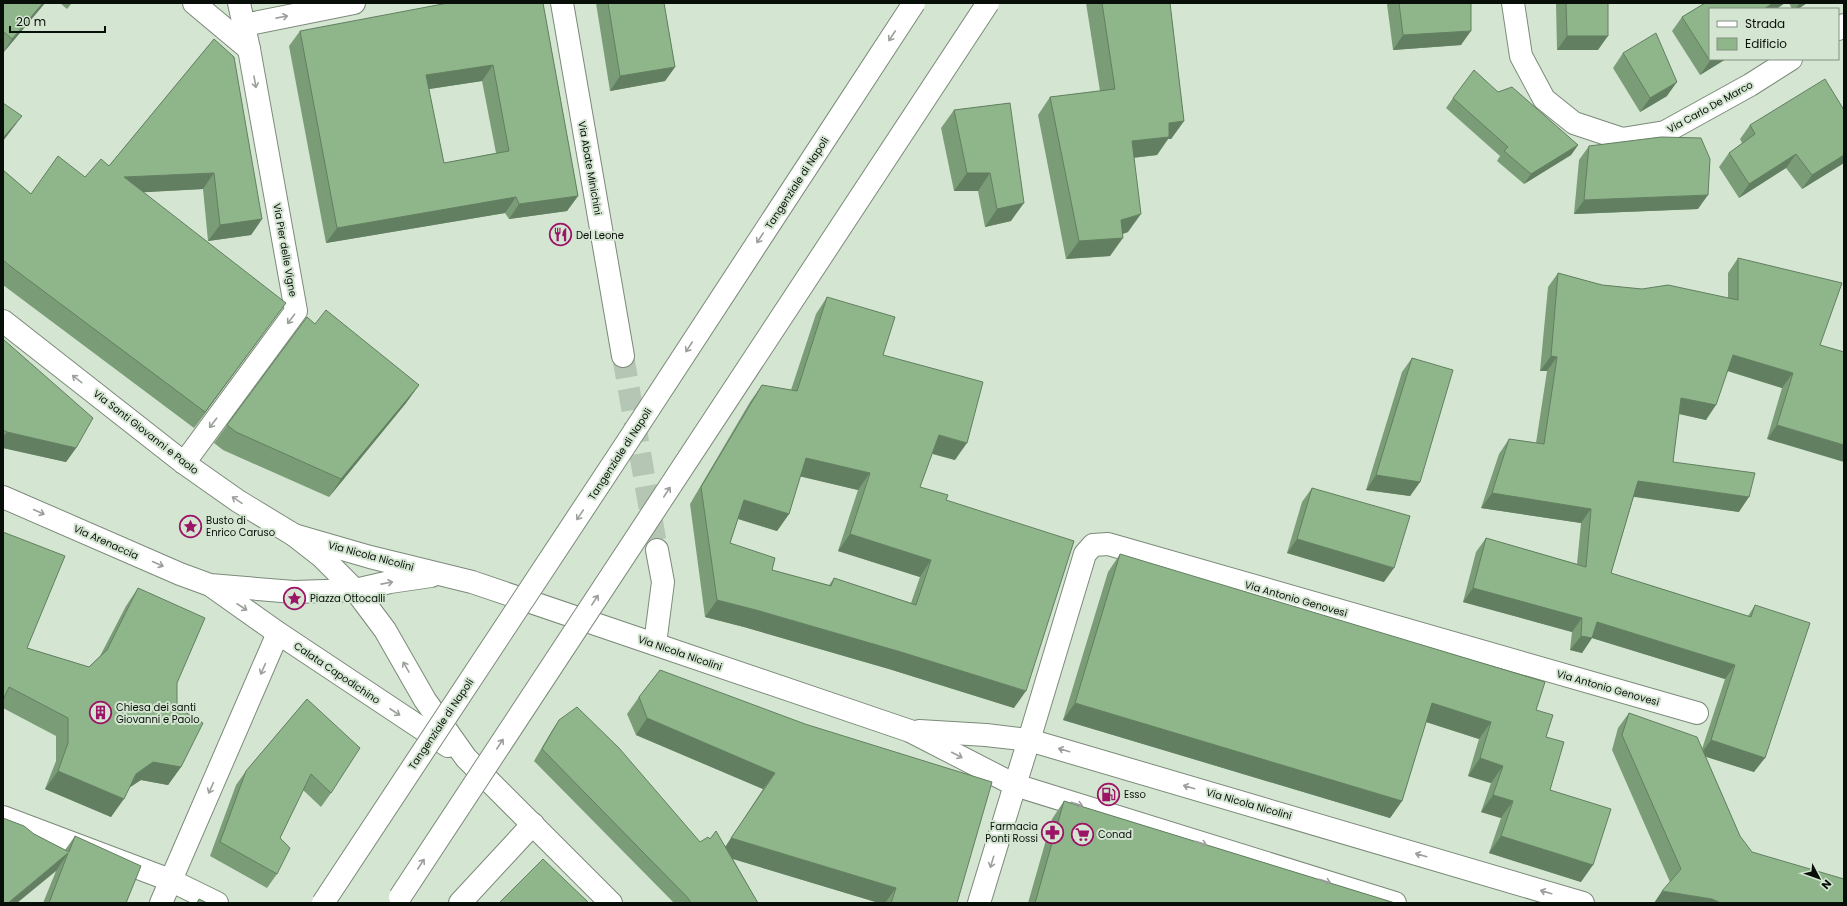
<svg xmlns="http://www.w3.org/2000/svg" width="1847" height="906" viewBox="0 0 1847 906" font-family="Poppins,sans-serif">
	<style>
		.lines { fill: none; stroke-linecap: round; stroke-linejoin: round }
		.street-tunnel { stroke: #b5c6b4; stroke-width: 22; stroke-dasharray: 22 11; stroke-linecap: butt }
		.street-casing { stroke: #7b8a79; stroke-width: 24 }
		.secondary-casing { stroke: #7b8a79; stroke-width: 24 }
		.street { stroke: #fff; stroke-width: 22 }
		.secondary { stroke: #fff; stroke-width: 22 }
		.highway-bridge-casing { stroke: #7b8a79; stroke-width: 24; stroke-linecap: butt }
		.highway-bridge { stroke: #fff; stroke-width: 22 }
		.wall { fill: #7a9d77; fill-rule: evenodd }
		.shaded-wall { fill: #637f61 }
		.building { fill: #8eb68a; stroke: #637f61; fill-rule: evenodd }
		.oneway { stroke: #9c9f9c }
		.labels { text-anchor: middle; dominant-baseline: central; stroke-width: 4; stroke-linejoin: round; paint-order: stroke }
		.street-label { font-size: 10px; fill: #080e08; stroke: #d4e6d2 }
		.poi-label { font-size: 10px; fill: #080e08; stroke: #d4e6d2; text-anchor: start }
	</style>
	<rect width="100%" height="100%" fill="#d4e6d2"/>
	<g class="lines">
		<polyline class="street-tunnel" points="623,356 657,550"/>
		<defs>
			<g id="street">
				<polyline points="194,3 249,49"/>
				<polyline points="562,3 623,356"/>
				<polyline points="1513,3 1521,56 1544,99 1574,123 1622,139 1665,132 1750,85 1791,59"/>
				<polyline points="244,25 354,3"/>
				<polyline points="1838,29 1844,25"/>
				<polyline points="184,463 296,311 249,49 239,3"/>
				<polyline points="655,644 663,582 657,550"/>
				<polyline points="1029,740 1085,554 1093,545 1108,544 1697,713"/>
				<polyline points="3,817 170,880 217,903"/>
				<polyline points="161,903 278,633"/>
				<polyline points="460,903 533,824"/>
				<polyline points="979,903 1015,785"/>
			</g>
			<g id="secondary">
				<polyline points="3,321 184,463 238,501 294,535 321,556 355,590 385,630 425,700 466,758 611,903"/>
				<polyline points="3,497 180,574 210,585 294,592 355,590 390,582 431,576"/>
				<polyline points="294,535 370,557 472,582 910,731 1015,785 1395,903"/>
				<polyline points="213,587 278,633 448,746"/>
				<polyline points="919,731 986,735 1029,740 1583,903"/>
				<polyline points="1015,785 1029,740"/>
			</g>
		</defs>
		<use href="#street" class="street-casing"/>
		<use href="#secondary" class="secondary-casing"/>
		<use href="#street" class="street"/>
		<use href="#secondary" class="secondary"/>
		<defs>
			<g id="highway-bridge">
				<polyline points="400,897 988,3"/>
				<polyline points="323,903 626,444 914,3"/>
			</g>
		</defs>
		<use href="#highway-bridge" class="highway-bridge-casing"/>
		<use href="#highway-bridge" class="highway-bridge"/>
	</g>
	<g class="wall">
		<polygon points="3,3 45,3 3,53"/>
		<polygon points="60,3 72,3 67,9"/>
		<path d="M543 3 578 196 567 211 509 219 505 213 326 243 289 46 300 31ZM482 81 496 153 444 163 429 89Z"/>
		<polygon points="596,3 664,3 675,67 665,81 610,91"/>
		<polygon points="1086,3 1170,3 1184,121 1171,139 1168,139 1157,155 1134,158 1128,232 1123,234 1110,256 1066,259 1038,115 1050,97 1100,91"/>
		<polygon points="1388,3 1471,3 1461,45 1393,50 1387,4"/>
		<polygon points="1556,3 1608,3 1598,50 1557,50"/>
		<polygon points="1705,3 1785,3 1776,9 1710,9 1726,59 1700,75 1672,31 1682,17"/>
		<polygon points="1789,3 1807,3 1798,9 1792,9"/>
		<polygon points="214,39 262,219 251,235 208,241 203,189 143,192 274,319 194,428 3,285 3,170 31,194 85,177 109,166"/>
		<polygon points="1623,53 1667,96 1640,112 1613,68"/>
		<polygon points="1498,92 1578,145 1571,155 1524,184 1497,161 1500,156 1446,108 1453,98"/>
		<polygon points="1010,103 1011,221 985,227 978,191 954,191 941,128 954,110"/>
		<polygon points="1844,110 1844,163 1802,189 1786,168 1739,198 1719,167 1729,153 1742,143 1740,139 1750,125"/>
		<polygon points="1589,146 1698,209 1574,214 1579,160"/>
		<polygon points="1738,258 1820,345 1844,352 1767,439 1782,388 1727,371 1706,420 1679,414 1673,462 1739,512 1634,496 1611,573 1748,616 1755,605 1754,772 1705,756 1740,836 1670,882 1612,750 1618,728 1629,713 1702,749 1725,679 1592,638 1582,653 1570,650 1572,632 1463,602 1476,552 1486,538 1577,564 1581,523 1481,508 1499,454 1509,439 1536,443 1547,371 1540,371 1548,287 1558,273 1602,285 1728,298 1728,273"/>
		<path d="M827 297 883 355 955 460 932 454 920 487 946 500 1014 708 889 669 744 627 705 617 690 504 750 402 762 385 791 390 816 314ZM800 476 858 490 838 551 920 577 911 603 834 578 829 585 772 570 730 543 738 519 777 531 789 514Z"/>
		<polygon points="315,324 419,385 406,403 329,497 223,450 214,443 227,425"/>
		<polygon points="3,339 76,448 66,462 3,448"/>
		<polygon points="1412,358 1420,482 1410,496 1366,490 1402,372"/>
		<polygon points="1312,488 1384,582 1287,553 1302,502"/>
		<polygon points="3,532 27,648 89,667 100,656 126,606 138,588 177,683 177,707 181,767 168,785 141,780 129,787 111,817 45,789 56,761 56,736 3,708"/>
		<polygon points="1120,554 1536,710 1546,737 1550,790 1581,882 1489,853 1501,818 1481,812 1491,783 1468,776 1479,739 1426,722 1402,801 1390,818 1063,720 1108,572"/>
		<polygon points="660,670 957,903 879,903 733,859 758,903 674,903 534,761 551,732 559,720 700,842 726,846 763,789 636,735 627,714 639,697"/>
		<polygon points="307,699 331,793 321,807 303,790 280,838 277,874 267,888 210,856 236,785 246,771"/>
		<polygon points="1064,801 1395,903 1028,903 1052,819"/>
		<polygon points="34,834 65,850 75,836 126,903 43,903 56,871"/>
	</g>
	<g class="shaded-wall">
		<polygon points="43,3 45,3 3,53 12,39"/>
		<polygon points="1773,3 1785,3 1776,9 1764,9"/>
		<polygon points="1800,3 1807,3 1798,9 1795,9"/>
		<polygon points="1471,31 1461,45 1393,50 1403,35"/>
		<polygon points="1567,36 1608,36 1598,50 1557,50"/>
		<polygon points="1713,59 1726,59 1700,75 1710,61"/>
		<polygon points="493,65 482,81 416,91 426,75"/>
		<polygon points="675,67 665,81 610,91 620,76"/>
		<polygon points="1677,82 1667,96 1640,112 1650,98"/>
		<polygon points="22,116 10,132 3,141 3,138"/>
		<polygon points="1184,121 1171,139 1168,139 1157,155 1119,159 1132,141 1169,123"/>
		<polygon points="1578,145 1571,155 1524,184 1531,174"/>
		<polygon points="1796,154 1786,168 1739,198 1749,184"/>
		<polygon points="1844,155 1844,163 1802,189 1812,175"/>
		<polygon points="214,173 203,189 113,194 124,177"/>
		<polygon points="967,173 990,173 978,191 954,191"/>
		<polygon points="1708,195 1698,209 1574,214 1584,200"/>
		<polygon points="578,196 567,211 509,219 519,204"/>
		<polygon points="516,197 505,213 326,243 337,228"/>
		<polygon points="1024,203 1011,221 985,227 997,209"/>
		<polygon points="1141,214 1128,232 1109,238 1121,220"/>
		<polygon points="262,219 251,235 208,241 220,225"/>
		<polygon points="1123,238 1110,256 1066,259 1079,241"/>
		<polygon points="286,303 274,319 194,428 205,412"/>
		<polygon points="1733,355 1793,373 1782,388 1722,369"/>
		<polygon points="1551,356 1557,357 1547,371 1540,371"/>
		<polygon points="419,385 406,403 329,497 341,479"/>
		<polygon points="1681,398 1716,405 1706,420 1671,412"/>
		<polygon points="1777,425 1844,445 1844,462 1767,439"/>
		<polygon points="7,432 76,448 66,462 3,448 3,437"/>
		<polygon points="939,435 967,443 955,460 927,452"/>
		<polygon points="806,458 870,473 858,490 794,475"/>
		<polygon points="1376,475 1420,482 1410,496 1366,490"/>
		<polygon points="1638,481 1749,497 1739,512 1628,496"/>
		<polygon points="1492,493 1591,509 1581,523 1481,508"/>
		<polygon points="744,500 789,514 777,531 732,517"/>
		<polygon points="850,534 931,560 920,577 838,551"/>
		<polygon points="1297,539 1394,568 1384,582 1287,553"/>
		<polygon points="1473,588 1582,618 1572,632 1463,602"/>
		<polygon points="717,600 756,610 901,652 1026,691 1014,708 889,669 744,627 705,617"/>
		<polygon points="1597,622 1735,665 1725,679 1592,638 1582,653 1570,650 1581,636"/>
		<polygon points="1075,703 1402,801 1390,818 1063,720"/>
		<polygon points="1432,703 1491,722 1479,739 1420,720"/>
		<polygon points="647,718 775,773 763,789 636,735"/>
		<polygon points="1711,740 1765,758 1754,772 1700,755"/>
		<polygon points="1480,758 1503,766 1491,783 1468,776"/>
		<polygon points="153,762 181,767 168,785 141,780 123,792 136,774"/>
		<polygon points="58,771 124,799 111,817 45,789"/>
		<polygon points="1493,795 1513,801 1501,818 1481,812"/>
		<polygon points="1501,836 1593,865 1581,882 1489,853"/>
		<polygon points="731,838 896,888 885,903 879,903 720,855"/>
		<polygon points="68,853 56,871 17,903 8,903"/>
		<polygon points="1662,891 1712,899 1721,903 1654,903"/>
	</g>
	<g class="building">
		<polygon points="3,3 43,3 12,39 3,31"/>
		<path d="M448 3H543L578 196 519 204 516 197 337 228 300 31ZM493 65 509 151 444 163 426 75Z"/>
		<polygon points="608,3 664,3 675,67 620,76"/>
		<polygon points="1102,3 1170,3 1184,121 1169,123 1169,137 1132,141 1141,214 1121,220 1123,238 1079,241 1050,97 1115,89"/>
		<polygon points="1399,3 1471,3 1471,31 1403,35"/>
		<polygon points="1566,3 1608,3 1608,36 1567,36"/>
		<polygon points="1705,3 1773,3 1764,9 1710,9 1710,59 1713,59 1710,61 1682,17"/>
		<polygon points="1656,33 1677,82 1650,98 1623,53"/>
		<polygon points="214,39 234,57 262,219 220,225 214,173 124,177 286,303 205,412 10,266 3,260 3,170 31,194 58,156 85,177 101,159 109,166"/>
		<polygon points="1474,70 1498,92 1512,87 1578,145 1531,174 1504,151 1508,147 1453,98"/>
		<polygon points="1825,79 1844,110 1844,155 1812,175 1796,154 1749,184 1729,153 1755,134 1750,125"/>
		<polygon points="3,103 22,116 3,138"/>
		<polygon points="1010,103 1024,203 997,209 990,173 967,173 954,110"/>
		<polygon points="1661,137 1701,138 1710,159 1708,195 1584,200 1589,146"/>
		<polygon points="1738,258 1842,283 1820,345 1844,352 1844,445 1777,425 1793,373 1733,355 1716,405 1681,398 1673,462 1755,473 1749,497 1638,481 1611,573 1751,617 1755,605 1810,623 1765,758 1711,740 1735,665 1597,622 1592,638 1581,636 1582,618 1473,588 1486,538 1586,567 1591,509 1492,493 1509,439 1544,444 1557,357 1551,356 1558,273 1602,285 1642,289 1668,285 1738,300"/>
		<path d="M827 297 895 317 883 355 983 382 967 443 939 435 920 487 948 495 946 500 1074 541 1026 691 901 652 756 610 717 600 701 487 762 385 797 391ZM806 458 870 473 850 534 931 560 916 605 834 578 831 586 772 570 775 558 730 543 744 500 789 514Z"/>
		<polygon points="326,310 419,385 341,479 236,432 227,425 307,317 315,324"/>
		<polygon points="3,339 93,418 76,448 7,432 3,430"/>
		<polygon points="1412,358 1453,370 1420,482 1376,475"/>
		<polygon points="1312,488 1410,516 1394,568 1297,539"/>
		<polygon points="3,532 65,556 27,648 89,667 107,650 138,588 205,618 177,683 177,707 203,723 181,767 153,762 136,774 124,799 58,771 68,743 68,718 9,687 3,700"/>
		<polygon points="1120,554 1545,682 1536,710 1553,715 1546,737 1564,742 1550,790 1611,809 1593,865 1501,836 1513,801 1493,795 1503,766 1480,758 1491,722 1432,703 1402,801 1075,703"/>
		<polygon points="660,670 805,724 992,782 957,903 891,903 896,888 731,838 775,773 647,718 639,697"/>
		<polygon points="307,699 360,748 331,793 311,774 280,838 290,848 277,874 220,842 246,771"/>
		<polygon points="577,707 619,748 700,842 708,837 710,839 716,831 758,903 691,903 688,898 542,749 559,720"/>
		<polygon points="1629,713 1697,737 1740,836 1752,852 1844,879 1844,903 1721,903 1712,899 1662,891 1681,869 1622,735"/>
		<polygon points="1064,801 1395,903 1035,903"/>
		<polygon points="3,818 24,826 34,834 69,852 75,836 141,866 126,903 49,903 68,853 8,903 3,903"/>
		<polygon points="543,859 589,903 499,903"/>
		<polygon points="199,899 207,903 197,903"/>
	</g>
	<defs><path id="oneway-shaft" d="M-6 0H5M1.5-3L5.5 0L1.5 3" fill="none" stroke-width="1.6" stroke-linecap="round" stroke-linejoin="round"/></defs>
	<g class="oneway">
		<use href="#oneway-shaft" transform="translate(282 17) rotate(-11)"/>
		<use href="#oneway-shaft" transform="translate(892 36) rotate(123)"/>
		<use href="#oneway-shaft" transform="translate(255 82) rotate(80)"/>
		<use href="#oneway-shaft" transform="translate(760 238) rotate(123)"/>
		<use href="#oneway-shaft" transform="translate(291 319) rotate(127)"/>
		<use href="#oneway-shaft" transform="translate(689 347) rotate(123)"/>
		<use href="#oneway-shaft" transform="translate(77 379) rotate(-142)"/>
		<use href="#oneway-shaft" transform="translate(213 423) rotate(127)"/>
		<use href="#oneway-shaft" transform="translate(667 492) rotate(-57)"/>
		<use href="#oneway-shaft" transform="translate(237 500) rotate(-146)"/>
		<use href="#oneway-shaft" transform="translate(39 512) rotate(24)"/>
		<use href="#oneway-shaft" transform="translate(580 515) rotate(124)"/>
		<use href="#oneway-shaft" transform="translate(158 564) rotate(24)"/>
		<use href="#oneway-shaft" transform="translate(387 583) rotate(-11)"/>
		<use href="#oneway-shaft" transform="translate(595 600) rotate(-57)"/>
		<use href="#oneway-shaft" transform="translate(242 607) rotate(33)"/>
		<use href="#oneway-shaft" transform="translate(406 667) rotate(-120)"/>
		<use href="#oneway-shaft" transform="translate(263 669) rotate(114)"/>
		<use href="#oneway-shaft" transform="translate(395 712) rotate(33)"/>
		<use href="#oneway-shaft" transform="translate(500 744) rotate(-57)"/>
		<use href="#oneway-shaft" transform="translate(1064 750) rotate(-164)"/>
		<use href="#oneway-shaft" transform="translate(957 755) rotate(27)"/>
		<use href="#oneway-shaft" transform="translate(1189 787) rotate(-164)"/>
		<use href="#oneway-shaft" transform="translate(211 788) rotate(114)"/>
		<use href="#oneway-shaft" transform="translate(1077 804) rotate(17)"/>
		<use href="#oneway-shaft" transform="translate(1201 843) rotate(17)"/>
		<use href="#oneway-shaft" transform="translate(1421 855) rotate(-164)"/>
		<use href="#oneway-shaft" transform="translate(992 862) rotate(107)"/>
		<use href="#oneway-shaft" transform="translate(421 864) rotate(-57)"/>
		<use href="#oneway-shaft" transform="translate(1325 881) rotate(17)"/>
		<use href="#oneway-shaft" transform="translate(1546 892) rotate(-164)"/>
	</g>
	<defs>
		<symbol id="restaurant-ring" viewBox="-11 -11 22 22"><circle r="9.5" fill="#d4e6d2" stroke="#9c1466" stroke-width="1.5"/><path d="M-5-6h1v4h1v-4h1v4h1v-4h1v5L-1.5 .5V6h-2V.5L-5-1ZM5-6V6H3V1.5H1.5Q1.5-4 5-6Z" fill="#9c1466"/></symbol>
		<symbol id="sight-ring" viewBox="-11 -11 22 22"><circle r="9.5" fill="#d4e6d2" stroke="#9c1466" stroke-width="1.5"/><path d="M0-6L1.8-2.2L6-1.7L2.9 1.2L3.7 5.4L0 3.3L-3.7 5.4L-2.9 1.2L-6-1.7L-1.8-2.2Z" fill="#9c1466"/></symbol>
		<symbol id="building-ring" viewBox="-11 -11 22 22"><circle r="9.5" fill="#d4e6d2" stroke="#9c1466" stroke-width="1.5"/><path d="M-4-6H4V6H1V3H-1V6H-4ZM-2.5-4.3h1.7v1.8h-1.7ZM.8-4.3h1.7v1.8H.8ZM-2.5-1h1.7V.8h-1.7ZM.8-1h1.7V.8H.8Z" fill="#9c1466"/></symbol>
		<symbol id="fuel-ring" viewBox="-11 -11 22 22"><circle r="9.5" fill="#d4e6d2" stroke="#9c1466" stroke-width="1.5"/><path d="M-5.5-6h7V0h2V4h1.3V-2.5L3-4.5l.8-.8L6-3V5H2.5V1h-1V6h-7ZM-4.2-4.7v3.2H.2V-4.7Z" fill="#9c1466"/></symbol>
		<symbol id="pharmacy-ring" viewBox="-11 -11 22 22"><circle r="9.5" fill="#d4e6d2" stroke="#9c1466" stroke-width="1.5"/><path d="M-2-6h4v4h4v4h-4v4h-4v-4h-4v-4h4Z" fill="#9c1466"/></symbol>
		<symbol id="supermarket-ring" viewBox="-11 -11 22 22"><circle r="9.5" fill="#d4e6d2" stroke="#9c1466" stroke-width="1.5"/><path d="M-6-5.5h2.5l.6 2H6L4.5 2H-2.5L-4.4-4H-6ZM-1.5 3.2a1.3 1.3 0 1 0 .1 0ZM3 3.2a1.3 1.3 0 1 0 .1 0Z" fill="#9c1466"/></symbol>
	</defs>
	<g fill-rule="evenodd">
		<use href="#restaurant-ring" x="548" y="222" width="25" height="25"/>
		<use href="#sight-ring" x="178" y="514" width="25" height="25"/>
		<use href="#sight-ring" x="282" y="586" width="25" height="25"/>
		<use href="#building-ring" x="88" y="700" width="25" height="25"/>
		<use href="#fuel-ring" x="1096" y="782" width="25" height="25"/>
		<use href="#pharmacy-ring" x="1040" y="820" width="25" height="25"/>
		<use href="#supermarket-ring" x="1070" y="822" width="25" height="25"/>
	</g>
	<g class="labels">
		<g class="street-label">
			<text transform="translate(1710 107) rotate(-29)">Via Carlo De Marco</text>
			<text transform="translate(590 168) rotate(80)">Via Abate Minichini</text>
			<text transform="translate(797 183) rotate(-57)">Tangenziale di Napoli</text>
			<text transform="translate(285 250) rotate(80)">Via Pier delle Vigne</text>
			<text transform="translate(146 432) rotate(38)">Via Santi Giovanni e Paolo</text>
			<text transform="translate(620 454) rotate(-57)">Tangenziale di Napoli</text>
			<text transform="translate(106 542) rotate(24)">Via Arenaccia</text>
			<text transform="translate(371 556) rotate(15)">Via Nicola Nicolini</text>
			<text transform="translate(1296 599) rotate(16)">Via Antonio Genovesi</text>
			<text transform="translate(680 653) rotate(19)">Via Nicola Nicolini</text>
			<text transform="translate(337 673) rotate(34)">Calata Capodichino</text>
			<text transform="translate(1608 688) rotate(16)">Via Antonio Genovesi</text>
			<text transform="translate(441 724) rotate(-56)">Tangenziale di Napoli</text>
			<text transform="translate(1249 804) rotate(16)">Via Nicola Nicolini</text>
		</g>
		<g class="poi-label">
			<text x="576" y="235">Del Leone</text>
			<text x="206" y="520">Busto di<tspan x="206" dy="12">Enrico Caruso</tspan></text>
			<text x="310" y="598">Piazza Ottocalli</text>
			<text x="116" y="707">Chiesa dei santi<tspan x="116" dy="12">Giovanni e Paolo</tspan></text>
			<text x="1124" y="794">Esso</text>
			<text x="1038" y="826" text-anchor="end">Farmacia<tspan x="1038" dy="12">Ponti Rossi</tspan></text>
			<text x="1098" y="834">Conad</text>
		</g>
	</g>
	<rect width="1847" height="906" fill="none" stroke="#080e08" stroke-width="8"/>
	<rect x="1709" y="8" width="130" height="52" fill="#d4e6d2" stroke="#829081"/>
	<rect x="1717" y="21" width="20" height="6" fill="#ffffff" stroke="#829081"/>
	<text x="1745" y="28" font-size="12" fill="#080e08">Strada</text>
	<rect x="1717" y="38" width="20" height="12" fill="#8eb68a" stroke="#829081"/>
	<text x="1745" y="48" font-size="12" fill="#080e08">Edificio</text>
	<g transform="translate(1819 878) rotate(131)" stroke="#d4e6d2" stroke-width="3" paint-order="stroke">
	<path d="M0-3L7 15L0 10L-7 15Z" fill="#080e08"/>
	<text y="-6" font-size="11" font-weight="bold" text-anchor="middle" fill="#080e08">N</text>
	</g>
	<path d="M10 26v6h95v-6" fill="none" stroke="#080e08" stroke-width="2"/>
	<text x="16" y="26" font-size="12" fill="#080e08" stroke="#d4e6d2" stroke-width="3" paint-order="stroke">20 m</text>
</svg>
